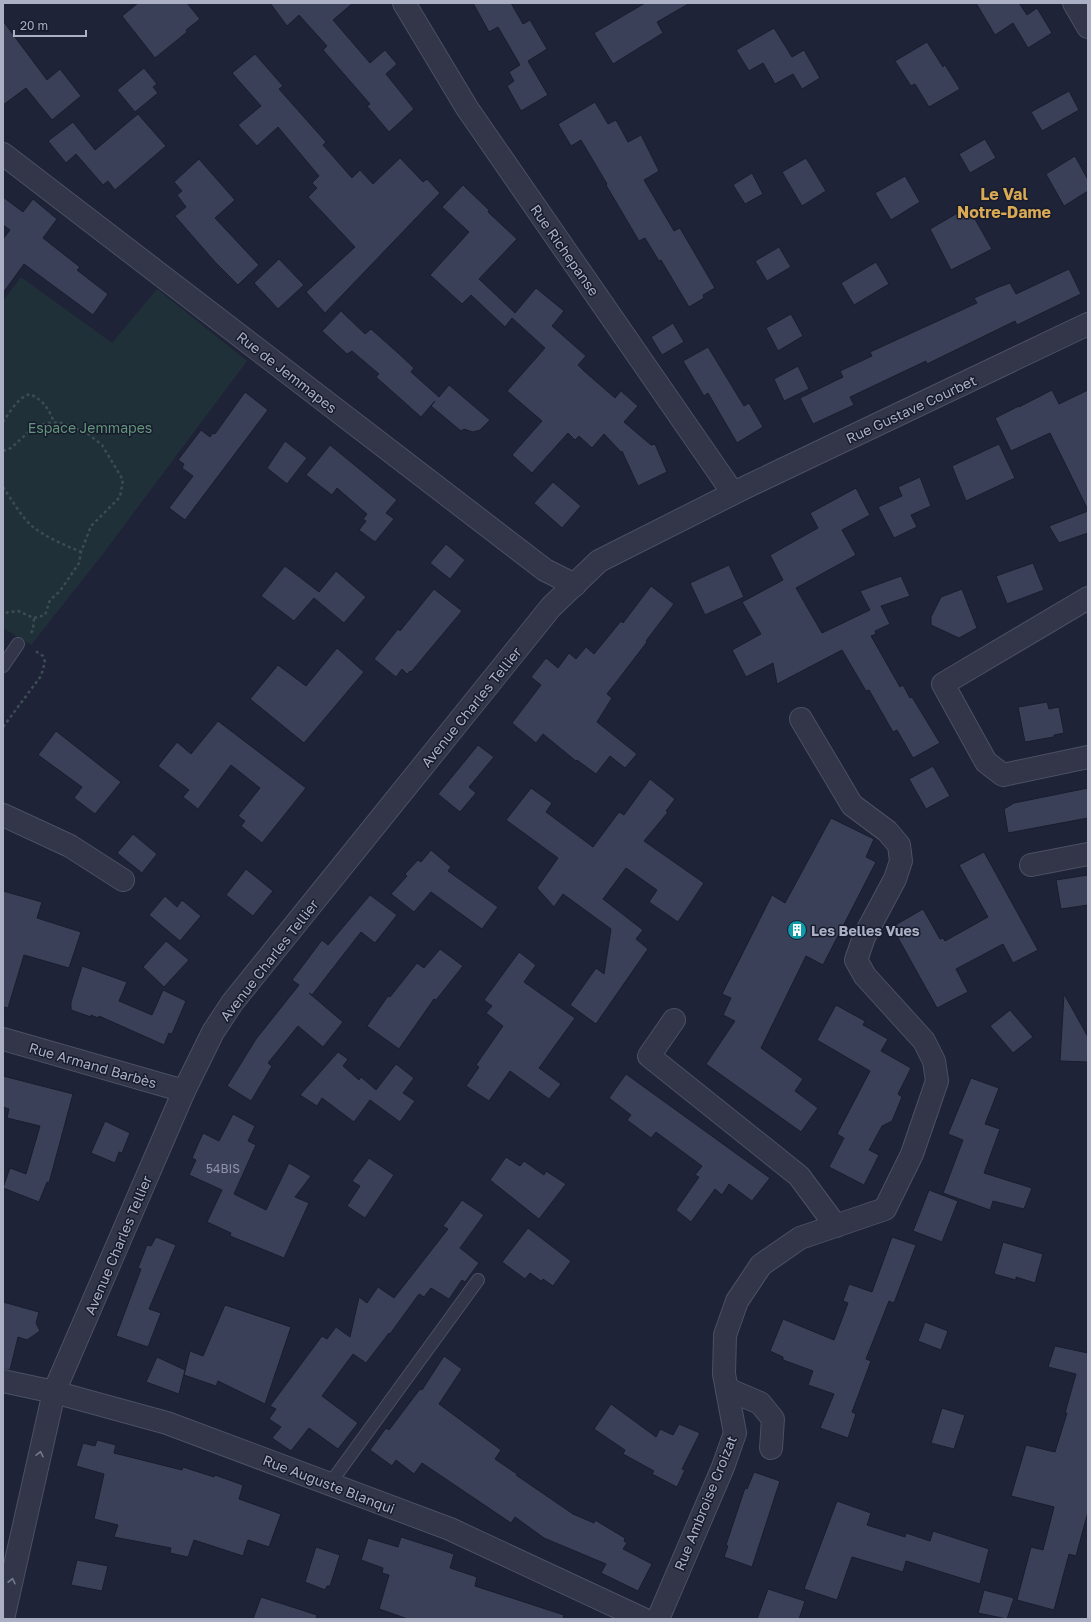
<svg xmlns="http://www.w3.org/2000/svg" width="1091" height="1622" viewBox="0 0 1091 1622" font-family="'Golos Text',sans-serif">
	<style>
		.green { fill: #203038 }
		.building { fill: #3a4058; stroke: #191d2e }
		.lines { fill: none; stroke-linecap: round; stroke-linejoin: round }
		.lane-casing { stroke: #4c5063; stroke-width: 14 }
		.street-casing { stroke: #4c5063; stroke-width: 24 }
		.path { stroke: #3b4c53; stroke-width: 2.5; stroke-dasharray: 3 3; stroke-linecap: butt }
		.lane { stroke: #323648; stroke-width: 12 }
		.street { stroke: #323648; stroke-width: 22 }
		.oneway { stroke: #75798d }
		.labels { text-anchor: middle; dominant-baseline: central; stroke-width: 3; stroke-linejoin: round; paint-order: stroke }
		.number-label { font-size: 12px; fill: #8f94aa }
		.street-label { font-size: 14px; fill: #abb0c5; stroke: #171b2c }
		.park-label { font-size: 14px; fill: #62967a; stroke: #171b2c }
		.poi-label { font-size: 14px; font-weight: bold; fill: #abb0c5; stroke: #171b2c; text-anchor: start }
		.quarter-label { font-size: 16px; font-weight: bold; fill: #d9aa53; stroke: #171b2c }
	</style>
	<rect width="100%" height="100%" fill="#1e2337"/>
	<polygon class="green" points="21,277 112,343 157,289 247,361 102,555 31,645 3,628 3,301"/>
	<g class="building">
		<polygon points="138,3 187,3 200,19 186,30 187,32 155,58 122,16"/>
		<polygon points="270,3 353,3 333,20 370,63 385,50 397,64 386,74 414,109 389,132 367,106 370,104 323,50 327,46 299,15 287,26"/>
		<polygon points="473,3 511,3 523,24 530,20 547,49 528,61 548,95 521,111 507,86 514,81 509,72 520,65 498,27 489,32"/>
		<polygon points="645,3 690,3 657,22 663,33 613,64 594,33"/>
		<polygon points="976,3 1019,3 1027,15 1037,8 1052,33 1028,48 1013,23 995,35"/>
		<polygon points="3,21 47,80 60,69 81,96 52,120 26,88 3,105"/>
		<polygon points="774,28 792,57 804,50 820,78 802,89 793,74 775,84 763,63 749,71 736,50"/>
		<polygon points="927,42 943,67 945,65 960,89 929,107 915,84 911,86 895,61"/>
		<polygon points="255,54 283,86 279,89 326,142 323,145 352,178 360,170 373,184 400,158 423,182 427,179 440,193 325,313 306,292 355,247 308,197 317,188 312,183 319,176 278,127 257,146 238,125 261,106 232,73"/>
		<polygon points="144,68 157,84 153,87 158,93 135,112 117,90"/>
		<polygon points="1069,91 1079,110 1042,131 1031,112"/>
		<polygon points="595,102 608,124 616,120 628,142 641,135 659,171 644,180 674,231 680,228 715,288 703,295 704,298 689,307 661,260 659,261 645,238 639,241 606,185 607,184 581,140 571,146 558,124"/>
		<polygon points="138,114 166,146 115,190 108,181 103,185 76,154 66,163 48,141 73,122 95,150"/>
		<polygon points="985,139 996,158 970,173 959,154"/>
		<polygon points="1075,156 1088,180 1088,191 1064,206 1046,174"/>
		<polygon points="806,158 826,191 802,206 782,172"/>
		<polygon points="199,159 235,200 215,218 259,265 238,285 215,262 175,216 186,207 177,195 182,191 174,182"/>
		<polygon points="752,173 763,194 745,204 733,185"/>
		<polygon points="905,176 920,202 891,220 875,193"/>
		<polygon points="463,185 489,210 488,212 517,239 479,279 515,313 536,288 564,311 552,326 586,356 578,365 584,371 615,398 621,391 638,406 624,422 651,445 655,444 667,472 638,486 622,451 621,452 604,434 592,448 579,436 575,440 568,433 532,473 512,455 542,421 507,391 545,348 512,318 505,327 471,295 462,304 430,275 469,232 442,207"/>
		<polygon points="3,197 23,212 33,199 57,219 43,238 80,267 77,270 108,294 93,315 24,264 3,293 3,239 10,230 3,225"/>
		<polygon points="968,207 992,249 951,270 930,229"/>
		<polygon points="779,247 791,267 767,281 755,261"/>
		<polygon points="279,259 304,285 278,309 254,283"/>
		<polygon points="876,262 889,284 854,305 841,283"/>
		<polygon points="1069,269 1081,294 1017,325 1015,321 927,364 926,361 850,397 854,405 813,424 800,398 843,377 840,371 872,356 870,352 977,303 974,298 999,287 1010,283 1016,294"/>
		<polygon points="341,311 365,334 371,329 398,353 414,368 411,372 439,397 449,385 490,420 480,430 473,432 464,429 461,431 431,406 435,401 421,417 376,377 379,374 352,351 347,354 322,331"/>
		<polygon points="791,314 803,336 778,351 766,328"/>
		<polygon points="673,323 684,342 662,355 651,337"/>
		<polygon points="708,347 744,406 749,403 763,427 737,443 708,393 704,396 683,361"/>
		<polygon points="798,366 809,389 784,401 774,379"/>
		<polygon points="1052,390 1059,404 1088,390 1088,510 1050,433 1011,451 995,418 1019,406 1019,407"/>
		<polygon points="245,392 268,410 185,520 169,508 193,476 182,468 184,464 178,460 201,430 210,437 213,433 215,434"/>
		<polygon points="285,441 307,458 287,484 267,468"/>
		<polygon points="999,444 1015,478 966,501 952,466"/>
		<polygon points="330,445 397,500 386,513 394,519 375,542 359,530 366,521 363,519 367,514 337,488 332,495 306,475"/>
		<polygon points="920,477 931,506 911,515 917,527 894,538 878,507 902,496 898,487"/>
		<polygon points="553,482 581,506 562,528 534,503"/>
		<polygon points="856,488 870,515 842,530 856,555 796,588 822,633 870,610 860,591 901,576 910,596 881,606 890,624 875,631 876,634 871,636 900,687 903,685 910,698 912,697 940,743 913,758 897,730 893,732 869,690 866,691 842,650 777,684 773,663 746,677 732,650 761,634 742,602 783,580 770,555 818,528 810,513"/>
		<polygon points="1088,511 1088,533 1059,543 1049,526"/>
		<polygon points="446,544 465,560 450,579 430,563"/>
		<polygon points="1033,563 1044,590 1007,604 996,576"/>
		<polygon points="729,565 744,597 705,615 690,583"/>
		<polygon points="285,566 319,592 336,571 366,597 344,623 314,598 294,621 261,596"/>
		<polygon points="651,586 674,604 646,641 647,642 607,694 612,698 597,722 637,754 625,768 610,756 596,774 577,760 576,761 543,734 536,743 512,723 541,685 531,677 546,658 558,668 569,653 576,659 586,647 594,654 621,621 623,623"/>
		<polygon points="434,589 462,611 411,672 410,671 407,674 402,669 396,677 374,659 398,629 400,631"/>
		<polygon points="962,589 977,628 959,638 931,625 931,617 941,597"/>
		<polygon points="337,648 364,672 304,743 250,699 278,665 306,686"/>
		<polygon points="1047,702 1049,709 1059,707 1064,733 1054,735 1054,737 1025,742 1018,707"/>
		<polygon points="218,721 306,788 262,843 241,826 245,821 238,816 260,788 231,765 198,809 183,797 189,790 158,766 177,742 191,754"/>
		<polygon points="56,731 121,782 95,814 74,798 82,787 38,755"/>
		<polygon points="478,745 494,757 469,787 476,793 460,812 438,794"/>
		<polygon points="933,766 950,796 926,809 909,779"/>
		<polygon points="650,779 675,799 666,811 668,812 644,841 704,883 678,922 649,902 657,890 626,868 603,899 643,930 636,939 648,949 596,1024 570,1005 596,968 604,974 611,929 563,894 554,907 537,888 558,858 506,820 531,788 552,803 546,812 593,847 619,812 624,815"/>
		<polygon points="1088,788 1088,818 1008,833 1004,809 1014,803"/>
		<polygon points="831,818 874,839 866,857 876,862 823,965 806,956 761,1048 803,1079 795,1091 818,1108 801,1132 706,1064 735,1021 723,1015 731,998 722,994 772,895 785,903"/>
		<polygon points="133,834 157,854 142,873 117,853"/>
		<polygon points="431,850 451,867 448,871 498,907 482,929 431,892 414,912 391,894 407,876 405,874 418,860 421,862"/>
		<polygon points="984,852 1038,950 1013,963 1003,944 956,969 968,992 937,1008 892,927 923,909 940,939 943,938 945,941 988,917 959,865"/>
		<polygon points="246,869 273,891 253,916 226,895"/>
		<polygon points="1088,875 1088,905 1061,909 1056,880"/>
		<polygon points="3,891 42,902 37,918 81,932 69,968 24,955 8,1008 3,1007"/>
		<polygon points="370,895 397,915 375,943 361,932 312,995 309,993 343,1022 323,1047 298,1026 268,1063 272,1066 251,1101 227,1086 256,1039 299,985 292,980 322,940 328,945"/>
		<polygon points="165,896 177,907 182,900 201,916 180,941 149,915"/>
		<polygon points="166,941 189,960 164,987 143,967"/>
		<polygon points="440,949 463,966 436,1000 434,999 399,1049 367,1026 388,996 390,997 417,963 424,968"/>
		<polygon points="519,952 536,965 524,982 575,1018 539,1068 561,1084 549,1099 510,1071 489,1101 466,1086 479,1067 476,1065 503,1026 486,1013 492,1006 484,1000"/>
		<polygon points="82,966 127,982 119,1001 152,1015 163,990 186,1001 172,1034 169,1033 164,1045 99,1016 98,1018 91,1015 91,1017 71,1010 71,1002"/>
		<polygon points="1064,994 1088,1037 1088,1062 1060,1061"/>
		<polygon points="836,1005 865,1021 863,1025 888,1039 881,1051 911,1068 898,1094 902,1097 892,1121 882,1126 869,1150 879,1155 864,1185 829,1167 844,1138 837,1134 870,1071 817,1040"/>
		<polygon points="1010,1010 1033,1037 1013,1053 990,1026"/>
		<polygon points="338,1052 348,1059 343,1066 359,1080 361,1077 376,1090 396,1064 414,1078 403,1093 415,1101 400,1122 370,1100 354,1122 322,1098 317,1106 300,1095"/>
		<polygon points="626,1074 770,1178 752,1201 729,1184 722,1195 715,1189 691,1222 676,1210 699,1177 695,1175 702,1166 656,1132 651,1138 627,1120 631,1115 609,1098"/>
		<polygon points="3,1076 73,1094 49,1183 47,1182 39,1202 3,1188 10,1168 26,1174 40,1126 7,1118 9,1109 3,1107"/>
		<polygon points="971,1078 999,1088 985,1124 1000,1129 984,1173 1032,1188 1024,1209 993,1201 990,1210 943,1193 963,1140 948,1134"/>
		<polygon points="233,1114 255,1126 248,1141 256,1145 234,1194 266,1210 289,1163 311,1176 295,1197 309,1203 284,1258 230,1236 231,1233 207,1222 222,1190 189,1175 196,1160 192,1158 203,1133 219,1141"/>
		<polygon points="105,1121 130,1133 122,1153 119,1152 115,1163 91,1153"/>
		<polygon points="506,1157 520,1166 524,1161 544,1175 546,1171 566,1184 539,1219 490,1180"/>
		<polygon points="369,1158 394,1175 365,1218 347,1206 360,1186 352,1181"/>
		<polygon points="929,1190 958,1201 942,1242 913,1231"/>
		<polygon points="462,1200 484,1215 460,1248 479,1263 465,1282 462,1280 449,1299 431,1288 424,1297 419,1294 390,1334 389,1333 366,1363 353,1354 322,1396 358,1423 338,1449 309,1428 291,1451 272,1438 281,1427 269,1419 276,1409 270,1406 322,1336 327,1339 336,1327 350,1337 359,1297 367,1303 378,1287 394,1298 448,1229 443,1226"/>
		<polygon points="528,1228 571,1261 553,1286 543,1279 541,1281 530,1273 525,1279 502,1262"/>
		<polygon points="156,1237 176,1245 149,1309 161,1313 148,1347 116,1336 141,1269 138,1268 147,1245 151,1246"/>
		<polygon points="892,1237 916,1245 894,1303 889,1301 866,1359 871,1361 852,1412 856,1414 848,1438 820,1428 834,1394 808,1385 813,1371 783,1360 783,1357 770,1351 783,1319 834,1340 848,1303 843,1301 849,1284 872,1292"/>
		<polygon points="1003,1242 1043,1254 1035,1283 1016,1277 1016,1280 994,1274"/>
		<polygon points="3,1302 39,1312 36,1323 40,1331 27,1340 18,1337 10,1370 3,1369"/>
		<polygon points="225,1305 291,1327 265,1404 218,1381 216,1386 184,1375 190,1351 203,1356"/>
		<polygon points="925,1322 948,1331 941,1350 918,1341"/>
		<polygon points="1055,1346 1088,1353 1088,1512 1076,1556 1069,1554 1054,1610 1017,1600 1031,1547 1043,1550 1054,1507 1011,1496 1026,1445 1055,1452 1067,1413 1065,1413 1076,1374 1048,1367"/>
		<polygon points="444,1356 462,1369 439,1404 501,1450 495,1459 517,1474 516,1475 573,1514 594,1523 595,1520 625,1538 624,1541 627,1543 623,1549 652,1564 638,1591 601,1573 606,1564 544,1538 515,1517 511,1523 422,1463 414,1474 396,1460 392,1466 370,1450 386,1428 389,1430 420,1389 422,1390"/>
		<polygon points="157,1357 185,1370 179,1394 146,1382"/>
		<polygon points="611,1404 656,1437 660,1429 673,1435 679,1424 700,1433 682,1469 685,1470 677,1487 652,1474 654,1471 623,1454 625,1450 594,1429"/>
		<polygon points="942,1408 965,1415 954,1449 931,1443"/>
		<polygon points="97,1440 116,1445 114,1453 182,1470 183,1467 214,1477 215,1475 243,1485 239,1499 281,1514 269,1547 248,1540 243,1556 194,1540 188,1557 170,1553 171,1548 114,1537 118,1525 94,1519 104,1474 76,1466 83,1443 95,1446"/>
		<polygon points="754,1472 780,1481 752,1567 724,1557 728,1546 726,1545 745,1488 747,1489"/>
		<polygon points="837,1501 871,1513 867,1525 905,1537 906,1533 930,1541 933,1531 989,1549 980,1584 906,1561 903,1572 852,1557 837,1600 804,1589"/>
		<polygon points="401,1537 454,1554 450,1568 477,1577 475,1586 564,1615 563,1619 408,1619 379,1609 389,1575 382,1573 383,1568 361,1560 368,1538 398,1547"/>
		<polygon points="316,1547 340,1555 330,1586 327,1586 325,1590 305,1582"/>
		<polygon points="77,1560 108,1566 102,1591 71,1585"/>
		<polygon points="768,1589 805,1601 799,1619 757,1619"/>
		<polygon points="984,1590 1014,1598 1007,1619 978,1613"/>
		<polygon points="261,1597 317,1615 316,1619 253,1619"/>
	</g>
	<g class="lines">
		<defs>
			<g id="lane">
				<polyline points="3,666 18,644"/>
				<polyline points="329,1485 478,1280"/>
			</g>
			<g id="street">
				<polyline points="404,3 467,108 733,493"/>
				<polyline points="1074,3 1088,27"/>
				<polyline points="3,154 545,570 575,585"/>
				<polyline points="1088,598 943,684 986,762 1003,775 1088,757"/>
				<polyline points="3,815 70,846 123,880"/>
				<polyline points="1031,865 1088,854"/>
				<polyline points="674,1020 649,1056 799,1176 836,1226"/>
				<polyline points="3,1039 184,1091"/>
				<polyline points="3,1381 54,1392 167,1423 450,1529 643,1619"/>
				<polyline points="727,1389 760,1403 773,1419 771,1448"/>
				<polyline points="3,1619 54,1392 184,1091 213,1032 232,1003 551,607 599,561 746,487 1088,324"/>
				<polyline points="658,1619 723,1467 735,1433 724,1374 725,1335 737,1301 761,1265 800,1238 885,1209 912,1154 937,1081 934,1061 924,1041 865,976 856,960 864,937 895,879 901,861 899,845 887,831 852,805 801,719"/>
			</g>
		</defs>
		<use href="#lane" class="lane-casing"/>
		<use href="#street" class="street-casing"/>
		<g class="path">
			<path d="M3 422C10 412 17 398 30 394 43 400 49 409 54 422"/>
			<polyline points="3,451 11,448 33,428 48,423 59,422 87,433 102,445 123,480 120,497 91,526 81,552 79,563 60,591 50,600 45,615 34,618 18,611 3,613"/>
			<path d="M3 487C12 500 21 517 33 527 47 538 65 545 81 552"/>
			<polyline points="31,633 33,630 34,618"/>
			<polyline points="3,727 41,676 45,662 43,656 34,650"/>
		</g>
		<use href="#lane" class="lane"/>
		<use href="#street" class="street"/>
	</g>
	<defs><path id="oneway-chevron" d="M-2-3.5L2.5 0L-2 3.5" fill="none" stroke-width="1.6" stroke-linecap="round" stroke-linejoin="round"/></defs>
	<g class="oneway">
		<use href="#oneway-chevron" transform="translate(40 1454) rotate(-77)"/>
		<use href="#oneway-chevron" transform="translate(12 1581) rotate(-77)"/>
	</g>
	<defs>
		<symbol id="building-disc" viewBox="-11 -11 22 22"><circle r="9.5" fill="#0f9aa8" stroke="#171b2c"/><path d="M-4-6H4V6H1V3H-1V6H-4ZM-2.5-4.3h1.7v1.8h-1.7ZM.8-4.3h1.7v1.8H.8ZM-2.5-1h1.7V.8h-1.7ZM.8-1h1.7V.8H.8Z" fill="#fff"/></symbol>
	</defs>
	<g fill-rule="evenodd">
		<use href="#building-disc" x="786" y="919" width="22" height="22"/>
	</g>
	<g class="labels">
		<g class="number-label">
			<text x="223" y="1168">54BIS</text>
		</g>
		<g class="street-label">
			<text transform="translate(565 250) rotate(55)">Rue Richepanse</text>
			<text transform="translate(287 372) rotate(38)">Rue de Jemmapes</text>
			<text transform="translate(911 409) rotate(-25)">Rue Gustave Courbet</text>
			<text transform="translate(471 707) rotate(-51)">Avenue Charles Tellier</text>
			<text transform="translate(269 960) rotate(-52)">Avenue Charles Tellier</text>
			<text transform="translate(93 1065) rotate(16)">Rue Armand Barbès</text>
			<text transform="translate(118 1245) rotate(-67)">Avenue Charles Tellier</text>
			<text transform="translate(329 1484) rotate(21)">Rue Auguste Blanqui</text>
			<text transform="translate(705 1503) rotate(-68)">Rue Ambroise Croizat</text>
		</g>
		<g class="park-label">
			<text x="90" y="427">Espace Jemmapes</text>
		</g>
		<g class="poi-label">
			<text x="811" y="930">Les Belles Vues</text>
		</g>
		<g class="quarter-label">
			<text x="1004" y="194">Le Val<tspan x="1004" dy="18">Notre-Dame</tspan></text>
		</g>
	</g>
	<rect width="1091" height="1622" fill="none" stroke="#abb0c5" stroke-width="8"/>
	<path d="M14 30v6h72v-6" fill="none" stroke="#abb0c5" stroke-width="2"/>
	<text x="20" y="30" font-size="12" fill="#abb0c5" stroke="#171b2c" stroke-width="3" paint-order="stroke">20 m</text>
</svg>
